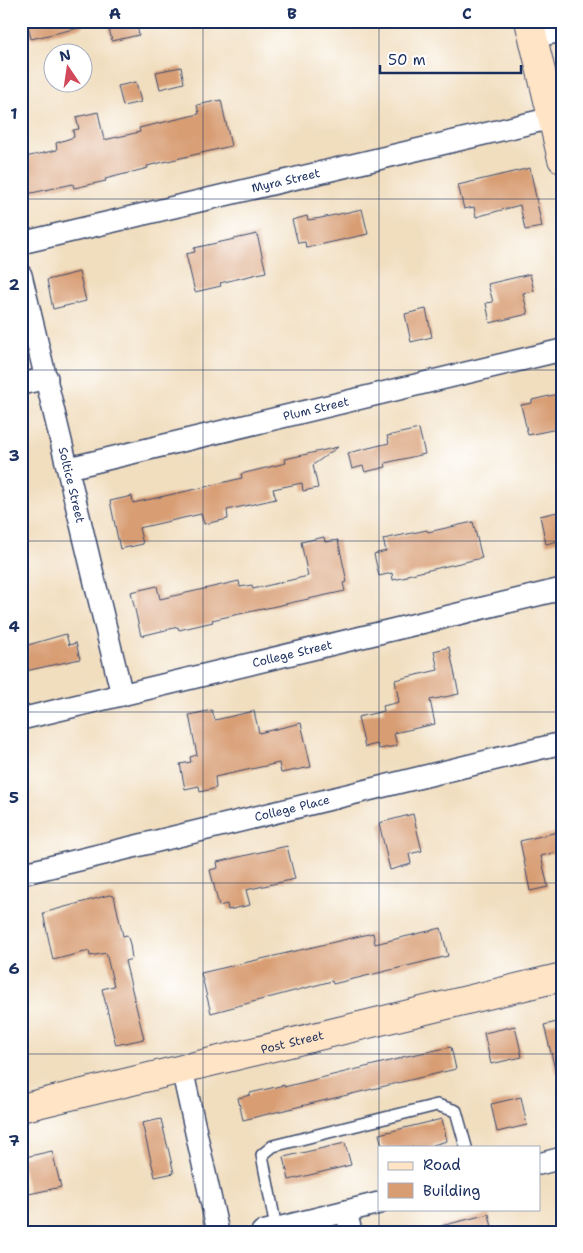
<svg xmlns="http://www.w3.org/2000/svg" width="583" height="1253" viewBox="0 0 583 1253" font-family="'Shantell Sans',sans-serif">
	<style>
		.building { fill: #d89d73 }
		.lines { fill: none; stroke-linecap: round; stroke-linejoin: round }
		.lane-casing { stroke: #3b496d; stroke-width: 14 }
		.street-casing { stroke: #3b496d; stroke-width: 24 }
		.secondary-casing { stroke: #3b496d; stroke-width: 30 }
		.lane { stroke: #fff; stroke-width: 11 }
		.street { stroke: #fff; stroke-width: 21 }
		.secondary { stroke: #ffe4c6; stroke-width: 28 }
		.grid { fill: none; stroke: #1b2f5e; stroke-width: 1; stroke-opacity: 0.55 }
		.labels { text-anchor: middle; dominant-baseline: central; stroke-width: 4; stroke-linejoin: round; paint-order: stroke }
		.street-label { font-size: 12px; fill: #1b2f5e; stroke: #fff }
		.neatline { fill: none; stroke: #1b2f5e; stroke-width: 2 }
		.grid-label { font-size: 16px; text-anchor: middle; font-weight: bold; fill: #1b2f5e }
	</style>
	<rect width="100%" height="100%" fill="#fff"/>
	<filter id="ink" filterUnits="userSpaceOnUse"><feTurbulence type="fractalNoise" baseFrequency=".02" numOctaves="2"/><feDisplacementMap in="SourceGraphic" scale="10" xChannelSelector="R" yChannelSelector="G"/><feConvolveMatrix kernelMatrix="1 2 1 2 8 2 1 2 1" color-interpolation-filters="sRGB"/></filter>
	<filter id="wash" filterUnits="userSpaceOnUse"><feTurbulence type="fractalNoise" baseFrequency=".0096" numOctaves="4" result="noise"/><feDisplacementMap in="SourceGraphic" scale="20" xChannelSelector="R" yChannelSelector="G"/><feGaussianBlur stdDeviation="1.12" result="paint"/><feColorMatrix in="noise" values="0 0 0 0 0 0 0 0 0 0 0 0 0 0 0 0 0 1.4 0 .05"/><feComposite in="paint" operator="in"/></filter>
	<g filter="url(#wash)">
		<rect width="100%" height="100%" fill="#f1debf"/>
		<g id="blocks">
			<g class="building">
				<polygon points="27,21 83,21 83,27 31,39"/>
				<polygon points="107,21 136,21 139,35 112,41"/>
				<polygon points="181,67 184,83 160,89 156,72"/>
				<polygon points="136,82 141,102 123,106 118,86"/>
				<polygon points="221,100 231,146 147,166 148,168 113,177 105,179 106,181 74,188 73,184 27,194 21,158 57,150 56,143 74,137 73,130 79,129 76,117 98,112 104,140 140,132 139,128 199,114 197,105"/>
				<polygon points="530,168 542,227 525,230 520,205 476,217 474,207 464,209 458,185"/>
				<polygon points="362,209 368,234 306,248 305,242 298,243 292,220 307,216 308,220 321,218"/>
				<polygon points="257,234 266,272 220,283 221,286 195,292 186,254 195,252 194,248"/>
				<polygon points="79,272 86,301 53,309 47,280"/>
				<polygon points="530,274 534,291 523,293 528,314 490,323 486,303 493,302 488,284"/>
				<polygon points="426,309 432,337 411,342 405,314"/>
				<polygon points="562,393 562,428 528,435 521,405 532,403 532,400"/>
				<polygon points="419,429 425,454 385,463 386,467 365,472 363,466 352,469 348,453 389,443 387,436"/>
				<polygon points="338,447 313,465 318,488 303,491 302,483 273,489 276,499 227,510 228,519 204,524 201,514 139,528 143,544 120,549 110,501 132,496 133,503 196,489 242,478 241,474 286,463 285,459"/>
				<polygon points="562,511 562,540 546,544 540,516"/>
				<polygon points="473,522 482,558 407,575 407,577 393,580 392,573 379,576 374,554 386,551 383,539 427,530 428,532"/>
				<polygon points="324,537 325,542 338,540 347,582 343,583 345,591 212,620 213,622 179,630 178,627 141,636 131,592 157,586 160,599 239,581 240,587 252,585 253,589 308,576 301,542"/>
				<polygon points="66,634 69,645 76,643 80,659 21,672 21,647"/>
				<polygon points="449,647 459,694 430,700 435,724 394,733 397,746 379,749 377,744 365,747 358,717 384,711 383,706 399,702 395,680 438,670 434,651"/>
				<polygon points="212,710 215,720 254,711 259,733 301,723 311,767 281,773 279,763 215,777 216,788 200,792 199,786 185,789 180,764 191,762 190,757 197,755 189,715"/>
				<polygon points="413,814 422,851 409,854 411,864 390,870 379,823"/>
				<polygon points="562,831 562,851 541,856 548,887 530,891 520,841"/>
				<polygon points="287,846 295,879 246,890 250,905 228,910 227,904 219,906 210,870 218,868 217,862"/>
				<polygon points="109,895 114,896 123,936 127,935 130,944 132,959 125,961 144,1039 116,1045 102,989 114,986 106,953 90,956 89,951 53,960 43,913"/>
				<polygon points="441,928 448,956 333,984 332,981 211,1013 201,973 373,933 375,944"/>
				<polygon points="562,1021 562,1072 556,1073 544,1025"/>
				<polygon points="515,1026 522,1057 491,1064 484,1033"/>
				<polygon points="451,1047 456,1069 243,1120 238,1098 250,1095 250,1093 284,1085 284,1087 402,1058 402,1057"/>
				<polygon points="521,1097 527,1125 497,1132 491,1104"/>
				<polygon points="161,1119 174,1173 155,1177 142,1123"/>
				<polygon points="442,1119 447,1141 433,1145 434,1147 382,1147 379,1134"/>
				<polygon points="345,1143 351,1165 289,1180 284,1157"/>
				<polygon points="52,1151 61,1187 29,1194 21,1158"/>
				<polygon points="489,1214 493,1232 441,1232 441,1226"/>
			</g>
		</g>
	</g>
	<g filter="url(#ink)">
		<use href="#blocks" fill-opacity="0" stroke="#3b496d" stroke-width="1"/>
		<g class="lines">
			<defs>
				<polyline id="lane" points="276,1228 262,1155 273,1146 437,1105 456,1111 466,1147"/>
				<g id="street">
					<polyline points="533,37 562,31"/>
					<path id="s1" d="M21 243 552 118"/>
					<path id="s2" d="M21 275 122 695"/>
					<polyline points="21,384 47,378"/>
					<path id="s3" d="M69 468 562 350"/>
					<path id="s4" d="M21 719 562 589"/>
					<path id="s5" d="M21 874 562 743"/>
					<polyline points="182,1069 218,1232"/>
					<polyline points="539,1164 562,1158"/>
					<polyline points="346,1211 351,1232"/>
					<polyline points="262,1232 379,1203"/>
				</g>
				<g id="secondary">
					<polyline points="529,21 562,159"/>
					<path id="s6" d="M21 1108 562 977"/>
				</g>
			</defs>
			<use href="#lane" class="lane-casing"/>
			<use href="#street" class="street-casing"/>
			<use href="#secondary" class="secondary-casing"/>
			<use href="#lane" class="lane"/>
			<use href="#street" class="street"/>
			<use href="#secondary" class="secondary"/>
		</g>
	</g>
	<path class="grid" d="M203 21V1232M379 21V1147M21 199H562M21 370H562M21 541H562M21 712H562M21 883H562M21 1054H562M379 1209V1232"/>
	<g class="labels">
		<g class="street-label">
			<text stroke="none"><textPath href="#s1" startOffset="272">Myra Street</textPath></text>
			<text stroke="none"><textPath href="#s3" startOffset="254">Plum Street</textPath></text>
			<text stroke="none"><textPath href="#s2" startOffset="216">Soltice Street</textPath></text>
			<text stroke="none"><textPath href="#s4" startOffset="279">College Street</textPath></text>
			<text stroke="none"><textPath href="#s5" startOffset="279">College Place</textPath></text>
			<text stroke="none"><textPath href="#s6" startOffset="279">Post Street</textPath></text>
		</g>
	</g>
	<rect width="583" height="1253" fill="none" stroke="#fff" stroke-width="55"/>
	<rect x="378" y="1146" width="162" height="65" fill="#ffffff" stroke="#a4acbf"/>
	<rect x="388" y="1162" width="25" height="8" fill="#ffe4c6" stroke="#a4acbf"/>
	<text x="423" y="1170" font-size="15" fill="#1b2f5e">Road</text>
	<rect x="388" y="1183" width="25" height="15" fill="#d89d73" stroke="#a4acbf"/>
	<text x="423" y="1196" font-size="15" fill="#1b2f5e">Building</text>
	<g transform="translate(68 68) rotate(347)"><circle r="24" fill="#ffffff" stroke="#a4acbf"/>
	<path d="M0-4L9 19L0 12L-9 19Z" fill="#d1495b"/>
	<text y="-8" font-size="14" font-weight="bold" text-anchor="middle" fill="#1b2f5e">N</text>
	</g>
	<path d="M380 65v8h141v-8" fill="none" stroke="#1b2f5e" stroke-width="2.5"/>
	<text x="388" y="65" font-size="15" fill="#1b2f5e" stroke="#ffffff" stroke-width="4" paint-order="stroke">50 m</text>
	<rect x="28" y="28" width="528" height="1198" class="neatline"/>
	<g class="grid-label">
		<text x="115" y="19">A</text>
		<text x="292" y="19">B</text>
		<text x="467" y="19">C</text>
		<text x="14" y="119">1</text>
		<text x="14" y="290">2</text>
		<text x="14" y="461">3</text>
		<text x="14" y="632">4</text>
		<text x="14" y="803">5</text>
		<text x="14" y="974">6</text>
		<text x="14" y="1146">7</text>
	</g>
</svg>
